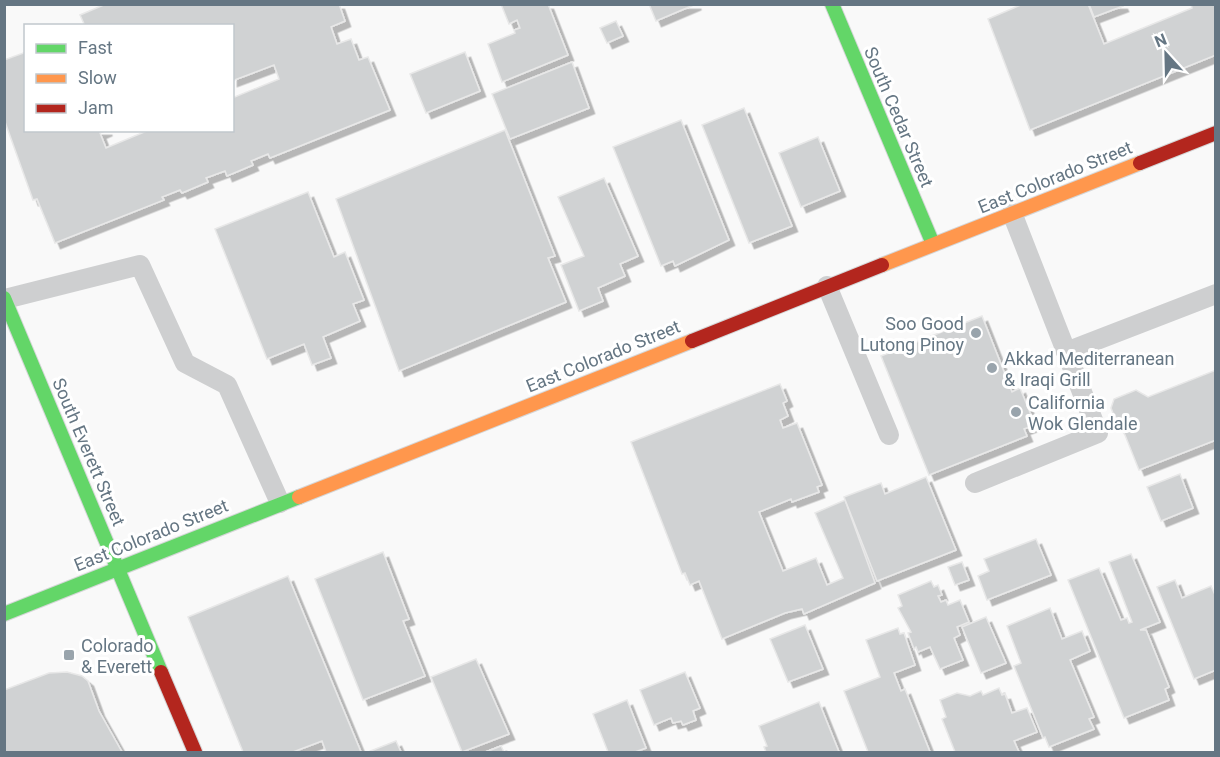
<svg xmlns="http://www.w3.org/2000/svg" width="1220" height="757" viewBox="0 0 1220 757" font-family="Roboto,sans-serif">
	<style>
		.building { fill: #d0d2d3; stroke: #e8e8e8; stroke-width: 1.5; filter: url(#shadow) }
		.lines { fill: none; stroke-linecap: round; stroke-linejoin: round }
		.fast-casing { stroke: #d5d6d7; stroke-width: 16 }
		.slow-casing { stroke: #d5d6d7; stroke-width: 16 }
		.jam-casing { stroke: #d5d6d7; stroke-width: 16 }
		.lane { stroke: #cecfd0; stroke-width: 20 }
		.fast { stroke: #63d668; stroke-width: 14 }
		.slow { stroke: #ff974d; stroke-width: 14 }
		.jam { stroke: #b3261e; stroke-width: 14 }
		.poi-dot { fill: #99a4ac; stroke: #fff; stroke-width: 2 }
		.labels { text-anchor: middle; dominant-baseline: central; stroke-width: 6; stroke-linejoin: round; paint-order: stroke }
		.street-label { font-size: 18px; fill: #657683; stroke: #fff }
		.poi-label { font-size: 18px; fill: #657683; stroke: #fff; text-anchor: start }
	</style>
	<defs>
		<filter id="shadow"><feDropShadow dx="5.5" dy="5.5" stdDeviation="0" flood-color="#0004"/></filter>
	</defs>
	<rect width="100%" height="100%" fill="#f9f9f9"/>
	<g class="building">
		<polygon points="106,4 339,4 345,21 331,27 337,44 351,39 359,60 368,57 390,110 270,158 268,154 251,161 253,165 227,176 225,171 206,178 208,182 182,193 180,190 162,197 164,200 55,243 37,199 33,200 4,119 4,60 26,52 26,130 107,130 100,133 106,148 149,130 232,130 232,98 279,79 274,65 232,81 232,26 85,26 80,15"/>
		<polygon points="501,4 548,4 568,55 502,82 488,44 515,33 514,30 520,28 517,20 509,24"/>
		<polygon points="649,4 696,4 656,21"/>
		<polygon points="1023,4 1088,4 1104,44 1192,8 1191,4 1216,4 1216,55 1030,130 988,19"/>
		<polygon points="1089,4 1122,4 1123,6 1094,17"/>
		<polygon points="616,21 623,36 607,43 600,28"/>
		<polygon points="465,52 480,91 426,113 410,74"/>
		<polygon points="572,62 589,108 510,139 492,94"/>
		<polygon points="744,108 792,226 749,243 702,125"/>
		<polygon points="681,120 729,240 675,266 673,261 661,266 613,147"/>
		<polygon points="505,130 555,256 548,258 566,302 399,371 336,199"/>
		<polygon points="818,137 840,191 801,207 779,153"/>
		<polygon points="604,178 638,256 620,264 625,276 598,288 603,301 579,311 561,265 584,256 558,197"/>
		<polygon points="308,192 334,257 345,252 364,300 353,304 360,321 323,337 331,358 312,365 304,344 267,359 215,229"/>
		<polygon points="982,316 1012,392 1020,388 1035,425 1024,429 1027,436 929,475 881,356"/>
		<polygon points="1216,370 1216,440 1139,470 1123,430 1119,428 1111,408 1114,399 1136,390 1148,397"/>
		<polygon points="780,384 787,401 783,403 788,416 780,420 783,428 797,423 822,485 817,487 819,492 792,502 791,499 759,512 783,571 816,558 827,585 843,578 815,513 845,500 875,583 804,614 802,609 785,613 722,639 699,581 690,585 685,573 682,574 631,442"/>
		<polygon points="1180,474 1193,508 1161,521 1147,487"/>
		<polygon points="926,477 956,550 877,581 844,497 881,483 885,494"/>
		<polygon points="1036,539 1051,575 987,600 978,576 989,571 984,559"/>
		<polygon points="383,552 409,619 403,621 425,676 363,700 315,579"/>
		<polygon points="1131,554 1160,622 1140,630 1146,630 1169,687 1165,689 1169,700 1124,718 1068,580 1099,568 1121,620 1127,618 1129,623 1132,622 1109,562"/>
		<polygon points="962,562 969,580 955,585 948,567"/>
		<polygon points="288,576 361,752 326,752 322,741 293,752 243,752 188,617"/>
		<polygon points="1175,580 1182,598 1211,586 1216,597 1216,670 1194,679 1157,587"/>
		<polygon points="931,581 934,587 938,585 942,595 938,596 941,602 946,600 948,605 960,600 969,622 957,627 960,635 954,638 963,660 940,669 930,647 918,652 916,647 914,649 908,633 911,632 898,608 902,606 898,595"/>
		<polygon points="1050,608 1062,639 1082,631 1090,651 1070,660 1094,717 1089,719 1094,729 1049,747 1045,737 1043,738 1014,666 1021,663 1007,626"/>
		<polygon points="986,617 1006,663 981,673 962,627"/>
		<polygon points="805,625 823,669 788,682 770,639"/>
		<polygon points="898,628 900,634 904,633 915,665 894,673 901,691 905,689 930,752 868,752 844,691 880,677 866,640"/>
		<polygon points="476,659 509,734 462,752 431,677"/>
		<polygon points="67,672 82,676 88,681 99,711 122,752 4,752 4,690 49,673"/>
		<polygon points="685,672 700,708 693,711 696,720 683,725 681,721 673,723 671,718 654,725 640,690"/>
		<polygon points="999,688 1002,695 1005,694 1012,713 1027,708 1037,732 1014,741 1019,752 955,752 942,719 946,717 940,700 957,693 970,696 981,691 983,695"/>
		<polygon points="627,700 646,748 635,752 608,752 593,714"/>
		<polygon points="819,702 839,752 766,752 764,747 767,746 759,726"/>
		<polygon points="396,741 401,752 368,752"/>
		<polygon points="501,746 504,752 486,752"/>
	</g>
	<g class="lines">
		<defs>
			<g id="fast">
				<polyline points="832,4 933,244"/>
				<polyline points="4,298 161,672"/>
				<polyline points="4,614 299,497"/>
			</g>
			<g id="slow">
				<polyline points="882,265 1140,163"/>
				<polyline points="299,497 692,341"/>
			</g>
			<g id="jam">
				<polyline points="1140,163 1216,133"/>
				<polyline points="692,341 882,265"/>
				<polyline points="161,672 195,752"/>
			</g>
		</defs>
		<use href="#fast" class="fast-casing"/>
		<use href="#slow" class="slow-casing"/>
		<use href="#jam" class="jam-casing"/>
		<g class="lane">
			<polyline points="827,286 889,435"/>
			<polyline points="5,299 140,265 185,363 227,385 280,503"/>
			<polyline points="1066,352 1216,294"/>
			<polyline points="975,483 1098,433 1012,213"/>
		</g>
		<use href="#fast" class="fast"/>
		<use href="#slow" class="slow"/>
		<use href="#jam" class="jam"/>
	</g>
	<g class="poi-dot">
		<circle cx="976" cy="333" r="6"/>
		<circle cx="992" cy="368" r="6"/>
		<circle cx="1016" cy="412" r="6"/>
		<rect x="63" y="649" width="12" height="12" rx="3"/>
	</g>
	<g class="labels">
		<g class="street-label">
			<text transform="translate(899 117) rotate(67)">South Cedar Street</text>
			<text transform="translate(1055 177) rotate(-22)">East Colorado Street</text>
			<text transform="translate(603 356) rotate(-22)">East Colorado Street</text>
			<text transform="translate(89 452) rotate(67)">South Everett Street</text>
			<text transform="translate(151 535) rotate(-22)">East Colorado Street</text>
		</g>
		<g class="poi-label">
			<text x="964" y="323" text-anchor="end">Soo Good<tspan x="964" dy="21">Lutong Pinoy</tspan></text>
			<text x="1004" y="358">Akkad Mediterranean<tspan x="1004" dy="21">&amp; Iraqi Grill</tspan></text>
			<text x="1028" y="402">California<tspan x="1028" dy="21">Wok Glendale</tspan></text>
			<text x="81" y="645">Colorado<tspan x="81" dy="21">&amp; Everett</tspan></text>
		</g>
	</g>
	<rect width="1220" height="757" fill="none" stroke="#657683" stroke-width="12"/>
	<rect x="24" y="24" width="210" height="108" fill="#ffffff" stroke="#c1c8cd" stroke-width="1.5"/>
	<rect x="36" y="44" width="30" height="9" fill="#63d668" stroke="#c1c8cd" stroke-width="1.5"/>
	<text x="78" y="54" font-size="18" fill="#657683">Fast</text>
	<rect x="36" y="74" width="30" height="9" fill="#ff974d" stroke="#c1c8cd" stroke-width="1.5"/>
	<text x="78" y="84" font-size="18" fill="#657683">Slow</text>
	<rect x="36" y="104" width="30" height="9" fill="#b3261e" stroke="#c1c8cd" stroke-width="1.5"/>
	<text x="78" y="114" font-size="18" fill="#657683">Jam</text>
	<g transform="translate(1166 54) rotate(338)" stroke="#ffffff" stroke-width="4.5" paint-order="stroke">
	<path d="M0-4.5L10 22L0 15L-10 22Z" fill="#657683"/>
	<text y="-9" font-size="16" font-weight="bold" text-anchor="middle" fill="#657683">N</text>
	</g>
</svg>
